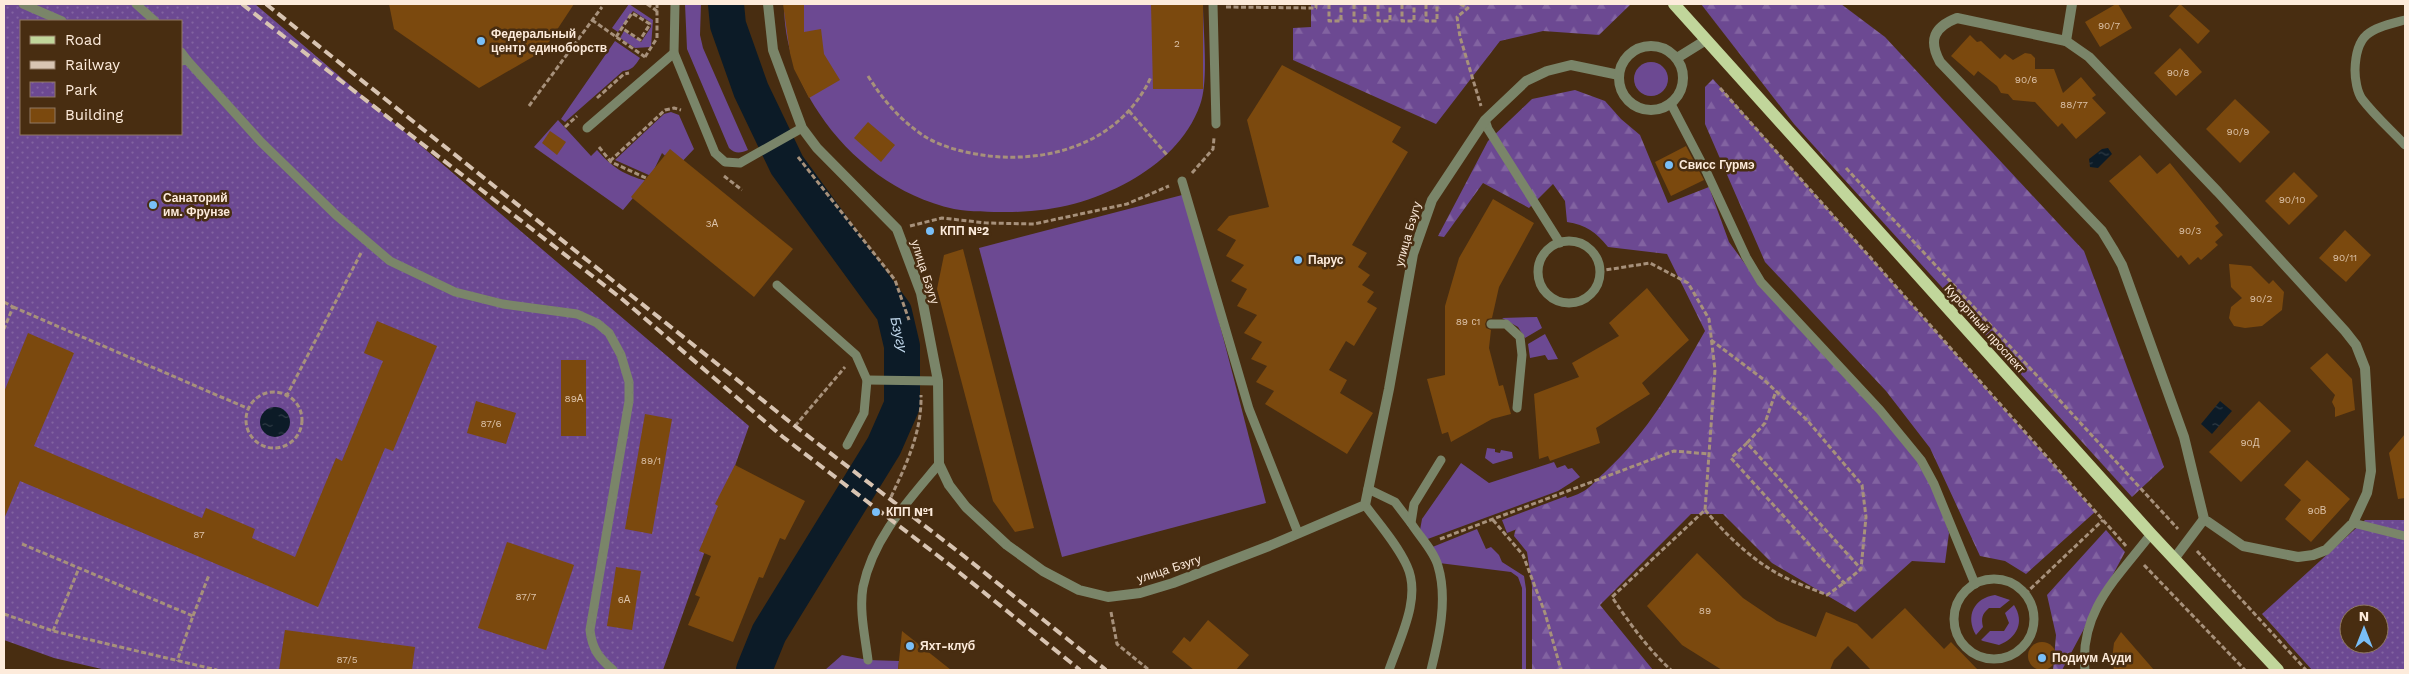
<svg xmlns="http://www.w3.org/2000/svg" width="2409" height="674" viewBox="0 0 2409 674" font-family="'Work Sans',sans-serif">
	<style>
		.green { fill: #6c4992 }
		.forest { fill: url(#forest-firs) }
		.park { fill: url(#park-dots); fill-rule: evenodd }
		.water { fill: url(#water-ripples) }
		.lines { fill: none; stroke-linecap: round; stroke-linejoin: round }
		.river { stroke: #0c1b27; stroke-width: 36 }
		.building { fill: #7b490e }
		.path { stroke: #a7917b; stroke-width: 3; stroke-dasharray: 5 2.5; stroke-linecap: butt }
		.service { stroke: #7a8569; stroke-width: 9 }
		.minor { stroke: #7a8569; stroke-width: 10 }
		.primary { stroke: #c1d69b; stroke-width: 12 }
		.rail { stroke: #d8c4b2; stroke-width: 4; stroke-dasharray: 10 5; stroke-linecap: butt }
		.poi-dot { fill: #79bff8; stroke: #482d11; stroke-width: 2 }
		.labels { text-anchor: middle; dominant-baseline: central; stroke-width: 5; stroke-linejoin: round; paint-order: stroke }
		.number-label { font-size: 10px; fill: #dcc2a8 }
		.poi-label { font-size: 12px; font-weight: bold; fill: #fdebdb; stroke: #482d11; text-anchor: start }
		.street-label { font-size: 12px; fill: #fdebdb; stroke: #482d11 }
		.water-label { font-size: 14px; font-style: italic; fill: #c0d7eb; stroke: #482d11 }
	</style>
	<defs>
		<pattern id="forest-firs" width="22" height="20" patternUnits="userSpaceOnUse" patternTransform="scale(1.25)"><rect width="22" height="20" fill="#6c4992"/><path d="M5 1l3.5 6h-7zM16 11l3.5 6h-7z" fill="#8263a1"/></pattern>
		<pattern id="park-dots" width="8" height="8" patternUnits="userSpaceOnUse" patternTransform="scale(1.25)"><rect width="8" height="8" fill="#6c4992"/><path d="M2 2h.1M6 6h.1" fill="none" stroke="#8263a1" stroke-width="1.8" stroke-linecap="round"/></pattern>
		<pattern id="water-ripples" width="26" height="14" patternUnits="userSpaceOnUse" patternTransform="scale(1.25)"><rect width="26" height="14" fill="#0c1b27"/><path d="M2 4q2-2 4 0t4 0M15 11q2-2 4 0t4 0" fill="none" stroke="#303c46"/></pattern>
	</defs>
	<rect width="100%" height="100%" fill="#482d11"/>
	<g class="green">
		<polygon points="629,4 653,20 651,47 635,48 620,38 624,31 641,42 651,27 650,22 633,11 618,32 612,28"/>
		<path d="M685 4H701L700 35 703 48 748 150C741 153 735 154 729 148L687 49Z"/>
		<path d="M784 4H1203C1203 31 1209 81 1200 105 1188 139 1160 164 1130 181 1090 203 1052 212 1007 212 990 212 971 212 954 209 899 197 850 160 819 113 797 80 784 44 784 4Z"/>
		<path d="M615 41 640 58C635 66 632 70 623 71L565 122 561 119Z"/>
		<circle cx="1651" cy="79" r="17"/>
		<polygon points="671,112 679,115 694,149 677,167 662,153 651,176 615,160 664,114"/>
		<path d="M558 120 591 156 597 150C612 167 624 175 647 181L623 210 534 147Z"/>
		<polygon points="1186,194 1266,503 1062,557 979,248"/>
		<polygon points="1537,317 1542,328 1525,338 1518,327 1502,318"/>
		<polygon points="1545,334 1558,359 1548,360 1545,355 1530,358 1528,344"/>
		<polygon points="1487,448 1495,449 1495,452 1500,453 1501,450 1512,452 1513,458 1493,464 1485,458"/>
		<polygon points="1554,462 1557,468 1565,465 1568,469 1572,468 1580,477 1558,491 1425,540 1420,530 1422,519 1461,463 1489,483"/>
		<polygon points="1566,496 1571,508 1507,533 1502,520"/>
		<polygon points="1477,529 1486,549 1491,547 1499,555 1502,562 1524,576 1526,589 1526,670 1522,670 1522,588 1518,577 1511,572 1439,563 1430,548"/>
		<path d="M1995 595 2010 600 2000 608H1989C1982 614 1981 618 1983 627L1976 635C1965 616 1974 598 1995 595Z"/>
		<path d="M2014 605C2025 622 2017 638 1999 645L1983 641 1981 640 1990 631H2004L2009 623 2005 613Z"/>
		<polygon points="842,655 868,660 899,661 898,670 825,670"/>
	</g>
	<g class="forest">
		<polygon points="1311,4 1631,4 1599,35 1543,31 1500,41 1436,124 1293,60 1293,28 1311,27"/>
		<polygon points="1701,4 1841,4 1885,37 2084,251 2164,467 2132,497 1794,124"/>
		<polygon points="1713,79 2095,512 2026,574 2005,561 1980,556 1930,448 1886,391 1765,262 1705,124 1705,87"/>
		<path d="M1575 90 1605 101 1621 119 1640 135 1668 203 1709 187 1729 242 1759 283 1887 418 1934 483 1949 533 1945 563 1912 561 1855 612 1772 563 1723 514H1691L1600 605 1653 670H1532V586L1527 552 1514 536C1521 500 1558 506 1584 491 1591 487 1597 479 1604 473 1648 433 1676 382 1705 331L1667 254 1608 247C1596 232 1586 225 1567 222L1565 201 1553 184 1529 208 1483 183 1444 237 1438 236 1488 141 1532 99Z"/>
		<polygon points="2106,530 2125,552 2062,670 2053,670 2056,635 2047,595"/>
	</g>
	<g class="park">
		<path d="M4 4H255L749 426 663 670H106L54 658 4 640ZM21 21H181V134H21Z"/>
		<path d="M2365 520H2405V670H2312L2262 614ZM2349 614H2379V644H2349Z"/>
	</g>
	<g class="water">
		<polygon points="2108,148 2112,154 2098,168 2090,167 2089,159 2102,149"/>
		<polygon points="2220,401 2232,411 2212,434 2201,424"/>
		<circle cx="275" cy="422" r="15"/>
	</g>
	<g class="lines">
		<path class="river" id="s1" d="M726 4 728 25 751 90 787 165 894 312 902 346V405L884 446 769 633 754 670"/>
	</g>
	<g class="building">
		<polygon points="389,4 574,4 543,51 479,88 394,29"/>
		<polygon points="783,4 804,4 804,32 821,29 824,54 840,80 809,98 794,69 790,53"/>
		<polygon points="1151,4 1203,4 1203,89 1153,89"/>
		<polygon points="2116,4 2118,4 2132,28 2100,47 2085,22"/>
		<polygon points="2180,4 2210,31 2198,44 2169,16"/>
		<polygon points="1970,35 1977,42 1981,41 2000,59 2005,54 2013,60 2025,53 2031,54 2035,58 2035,69 2054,69 2063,93 2081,77 2096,95 2092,98 2106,113 2076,139 2062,123 2058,127 2035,102 2013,100 2008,94 2001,93 1997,86 1978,71 1974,76 1951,56"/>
		<polygon points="2180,48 2202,72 2176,96 2154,73"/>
		<polygon points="1282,65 1401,127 1392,142 1408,152 1352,245 1367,253 1358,267 1370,275 1362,285 1374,292 1367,302 1377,308 1354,346 1346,341 1329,370 1347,380 1340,393 1373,413 1347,454 1265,404 1274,391 1256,382 1267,366 1251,359 1262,342 1244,333 1257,315 1237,306 1247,289 1231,281 1244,265 1226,256 1236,240 1217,230 1229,216 1269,207 1247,120"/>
		<polygon points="2235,99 2270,132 2240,163 2206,129"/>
		<polygon points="868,122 895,145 881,162 854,138"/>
		<polygon points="550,131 566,142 557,155 542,143"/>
		<polygon points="1686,146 1704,180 1671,196 1655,162"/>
		<polygon points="670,149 793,249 754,297 631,197"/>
		<polygon points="2140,155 2157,174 2170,163 2219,223 2215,226 2223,235 2215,242 2218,245 2201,260 2198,257 2189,265 2181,255 2178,258 2109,181"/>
		<polygon points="2294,172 2318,196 2289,225 2265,201"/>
		<polygon points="1493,199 1534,223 1499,287 1492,318 1487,319 1485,324 1486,328 1491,330 1489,348 1499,386 1503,385 1511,414 1492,419 1451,442 1448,432 1442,434 1427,379 1445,375 1445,306 1459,258"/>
		<polygon points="2345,230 2371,255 2346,282 2319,258"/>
		<polygon points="963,249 1034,528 1015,532 993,501 937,289 944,255"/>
		<polygon points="2229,264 2251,266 2269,284 2273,280 2284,292 2282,310 2262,326 2245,328 2234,326 2229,318 2231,307 2242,298 2231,287"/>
		<polygon points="1647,288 1689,340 1642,383 1650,394 1596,428 1600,443 1550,461 1548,456 1539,459 1534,394 1579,377 1572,363 1619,336 1609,323"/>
		<polygon points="377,321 437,346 393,451 385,448 318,607 20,481 4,519 4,392 28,333 74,353 34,446 202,518 206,508 255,529 252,538 295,557 336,458 342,461 383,361 364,353"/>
		<polygon points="2327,353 2352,379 2355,410 2335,417 2335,408 2332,402 2335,395 2310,368"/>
		<rect x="561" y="360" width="25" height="76"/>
		<polygon points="476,401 516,413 506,444 467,433"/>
		<polygon points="2259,401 2291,431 2241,482 2209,452"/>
		<polygon points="645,414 672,419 652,534 625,529"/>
		<polygon points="2405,434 2405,498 2398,499 2389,453"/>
		<polygon points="2307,460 2350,499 2311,542 2285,519 2301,500 2284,485"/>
		<polygon points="735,465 805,501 785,540 780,538 763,578 759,577 733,642 688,625 700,597 695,595 711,556 699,551 718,506 715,504"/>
		<polygon points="507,542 574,565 546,650 478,628"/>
		<polygon points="1697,553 1743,598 1777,621 1816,637 1826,612 1857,624 1872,639 1905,608 1944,649 1951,642 1978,670 1871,670 1848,646 1834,660 1830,670 1722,670 1682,645 1647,606"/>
		<polygon points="616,567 641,571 632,630 607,626"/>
		<polygon points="1208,620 1249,655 1236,670 1194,670 1172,652 1184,637 1190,642"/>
		<polygon points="285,630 415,647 412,670 279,670"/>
		<polygon points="902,631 951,670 898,670"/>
		<polygon points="2121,632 2154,670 2114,670 2112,659 2114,643"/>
		<circle cx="2042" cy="656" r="14"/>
	</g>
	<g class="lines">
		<g class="path">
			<polyline points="647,4 657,11"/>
			<polyline points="1329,4 1329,21 1341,21 1341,4"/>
			<polyline points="1354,4 1354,21 1365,21 1365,4"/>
			<polyline points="1378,4 1378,21 1390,21 1390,4"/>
			<polyline points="1402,4 1402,21 1414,21 1414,4"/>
			<polyline points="1426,4 1426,21 1437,21 1437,4"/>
			<polyline points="1460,4 1468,8 1457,17 1460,37 1481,106"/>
			<polyline points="1226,7 1316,8 1316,4"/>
			<polyline points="592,20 645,57"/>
			<polyline points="616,37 632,13 650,24 640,40 622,28"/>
			<polyline points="645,57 657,38 657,4"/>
			<path d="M868 76C883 100 900 120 924 136 943 148 967 153 989 156 1055 163 1122 140 1151 77"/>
			<polyline points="1720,88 2126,546"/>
			<polyline points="597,98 624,74 629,73"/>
			<polyline points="529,106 602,7"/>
			<polyline points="1129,111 1167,155"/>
			<polyline points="565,127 577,116"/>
			<polyline points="599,147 611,162 646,178"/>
			<polyline points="798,157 895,280 909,320"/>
			<polyline points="610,161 665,110 674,108 681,110"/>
			<polyline points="1846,168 2178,529"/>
			<polyline points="1192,173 1213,149 1214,138"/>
			<polyline points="724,176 742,190"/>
			<polyline points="910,226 942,218 986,223 1034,224 1127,204 1169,186"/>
			<path d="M1599 271 1650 263 1688 283 1709 319 1715 370 1705 510 1612 597C1630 624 1648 649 1671 670"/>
			<polyline points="4,302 13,307 4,329"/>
			<polyline points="13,307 249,409"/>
			<polyline points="1711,340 1763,379 1807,420 1862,485 1866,517 1861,569 1844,583 1731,458 1747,443 1861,569"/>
			<circle cx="274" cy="420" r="28"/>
			<polyline points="286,397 361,253"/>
			<polyline points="795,426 845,367"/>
			<polyline points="1747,443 1765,423 1776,391"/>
			<path d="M891 497C906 465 922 432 921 395"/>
			<path d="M1705 510C1727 536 1754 562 1784 577 1798 584 1813 589 1827 595L1844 583"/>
			<polyline points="1493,520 1523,555 1545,613 1561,670"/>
			<polyline points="1440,539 1674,451 1709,454"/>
			<polyline points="22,544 193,616 177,661"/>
			<polyline points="2197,551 2306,670"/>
			<polyline points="2144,565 2245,670"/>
			<polyline points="2025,594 2103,520"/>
			<polyline points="1111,612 1117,644 1149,670"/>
			<polyline points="4,614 53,631 217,670"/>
			<polyline points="193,616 209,575"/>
			<polyline points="53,631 79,568"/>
		</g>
		<g class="service">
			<polyline points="23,4 62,21"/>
			<polyline points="136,4 155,21"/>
			<polyline points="675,4 674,53 715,153 725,162 740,163 802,128"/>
			<polyline points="1213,4 1216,124"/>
			<path d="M2405 20C2372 29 2356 31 2355 70 2355 79 2357 92 2362 99 2375 116 2391 130 2405 145"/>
			<polyline points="181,52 187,60 181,61"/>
			<path d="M187 60 261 142 336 215 390 261 455 292 503 304 577 314 597 323 609 333 621 355 629 382V401L590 630C592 649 599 658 613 670"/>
			<polyline points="1671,104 1707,173 1746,257 1761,282 1880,410 1921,460 1934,484 1975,584"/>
			<polyline points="1485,120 1488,129 1560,243"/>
			<polyline points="587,128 674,53"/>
			<polyline points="1182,181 1249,409 1298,533"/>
			<circle cx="1569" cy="272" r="31"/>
			<polyline points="777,285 856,355 867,380 864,413 847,445"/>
			<polyline points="1491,324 1506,324 1520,337 1522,355 1517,408"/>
			<polyline points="867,380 938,381"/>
			<polyline points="1368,489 1395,502 1411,523"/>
			<path d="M1365 505C1379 524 1397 544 1407 566 1422 598 1399 640 1389 670"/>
			<polyline points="2353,523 2405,536"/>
			<circle cx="1994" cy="619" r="40"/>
			<path d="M868 660C865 636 859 610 863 587 873 538 908 501 939 464"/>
			<path d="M1431 670C1439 638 1448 599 1438 566 1434 551 1419 536 1411 523L1414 504 1441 460"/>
			<path d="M2085 670C2079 611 2118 577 2151 534"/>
		</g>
		<g class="minor">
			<polyline points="768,4 773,50 802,128 817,148 897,229 921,293 938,381 939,464 949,485 966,507 1007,545 1043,571 1079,590 1108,597 1140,593 1173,583 1269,546 1365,505 1389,389 1413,254 1432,200 1485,120 1526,81 1547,71 1571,65 1619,75"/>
			<path d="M1957 18 2066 41 2089 57 2218 192 2345 331 2356 345 2365 368 2371 471 2367 493 2353 523 2326 550 2313 555 2298 557 2243 546 2204 519 2184 437 2122 265 2113 249 2102 231 1940 62C1928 40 1934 27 1957 18Z"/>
			<polyline points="2066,41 2072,4"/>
			<circle cx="1651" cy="78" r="32"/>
			<polyline points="1677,58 1706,40"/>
			<polyline points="2174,559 2204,519"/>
		</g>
		<polyline class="primary" points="1674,4 2151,534 2278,670"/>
		<g class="rail">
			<polyline points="242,4 622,299 783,437 950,565 1080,670"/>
			<polyline points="266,4 795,426 960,553 1106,670"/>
		</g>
	</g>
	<g class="poi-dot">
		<circle cx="481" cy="41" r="5"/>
		<circle cx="1669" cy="165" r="5"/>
		<circle cx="153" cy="205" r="5"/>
		<circle cx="930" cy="231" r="5"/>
		<circle cx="1298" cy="260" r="5"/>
		<circle cx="876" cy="512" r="5"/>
		<circle cx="910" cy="646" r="5"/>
		<circle cx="2042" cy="658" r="5"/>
	</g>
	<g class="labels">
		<g class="number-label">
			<text x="2109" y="25">90/7</text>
			<text x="1177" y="43">2</text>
			<text x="2178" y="72">90/8</text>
			<text x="2026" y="79">90/6</text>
			<text x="2074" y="104">88/77</text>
			<text x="2238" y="131">90/9</text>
			<text x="2292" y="199">90/10</text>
			<text x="712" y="223">3А</text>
			<text x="2190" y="230">90/3</text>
			<text x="2345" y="257">90/11</text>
			<text x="2261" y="298">90/2</text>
			<text x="1468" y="321">89 с1</text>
			<text x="574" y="398">89А</text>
			<text x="491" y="423">87/6</text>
			<text x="2250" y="442">90Д</text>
			<text x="651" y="460">89/1</text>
			<text x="2317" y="510">90В</text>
			<text x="199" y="534">87</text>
			<text x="526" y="596">87/7</text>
			<text x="624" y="599">6А</text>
			<text x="1705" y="610">89</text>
			<text x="347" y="659">87/5</text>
		</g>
		<g class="poi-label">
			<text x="491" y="34">Федеральный<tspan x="491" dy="14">центр единоборств</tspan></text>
			<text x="1679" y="165">Свисс Гурмэ</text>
			<text x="163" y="198">Санаторий<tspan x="163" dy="14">им. Фрунзе</tspan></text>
			<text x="940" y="231">КПП №2</text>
			<text x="1308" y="260">Парус</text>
			<text x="886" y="512">КПП №1</text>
			<text x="920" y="646">Яхт-клуб</text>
			<text x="2052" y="658">Подиум Ауди</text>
		</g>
		<g class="street-label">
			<text transform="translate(1408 234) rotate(-74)">улица Бзугу</text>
			<text transform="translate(925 272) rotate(72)">улица Бзугу</text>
			<text transform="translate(1985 329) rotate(48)">Курортный проспект</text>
			<text transform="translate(1169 569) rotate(-18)">улица Бзугу</text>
		</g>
		<g class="water-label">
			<text stroke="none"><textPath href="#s1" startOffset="378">Бзугу</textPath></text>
		</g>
	</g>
	<rect width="2409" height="674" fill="none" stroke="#fdebdb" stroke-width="10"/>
	<rect x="20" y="20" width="162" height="115" fill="#482d11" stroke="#907962"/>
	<rect x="30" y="36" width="25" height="8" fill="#c1d69b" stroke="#907962"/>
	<text x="65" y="45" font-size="15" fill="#fdebdb">Road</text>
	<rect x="30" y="61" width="25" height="8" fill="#d8c4b2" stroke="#907962"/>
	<text x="65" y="70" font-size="15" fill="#fdebdb">Railway</text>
	<rect x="30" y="82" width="25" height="15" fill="url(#park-dots)" stroke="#907962"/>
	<text x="65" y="95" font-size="15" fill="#fdebdb">Park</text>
	<rect x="30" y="108" width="25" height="15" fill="#7b490e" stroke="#907962"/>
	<text x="65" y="120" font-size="15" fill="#fdebdb">Building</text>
	<g transform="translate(2364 629)"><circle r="24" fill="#482d11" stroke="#907962"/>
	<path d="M0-4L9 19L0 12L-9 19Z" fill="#79bff8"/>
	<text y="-8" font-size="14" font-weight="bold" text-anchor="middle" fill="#fdebdb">N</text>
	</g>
</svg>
